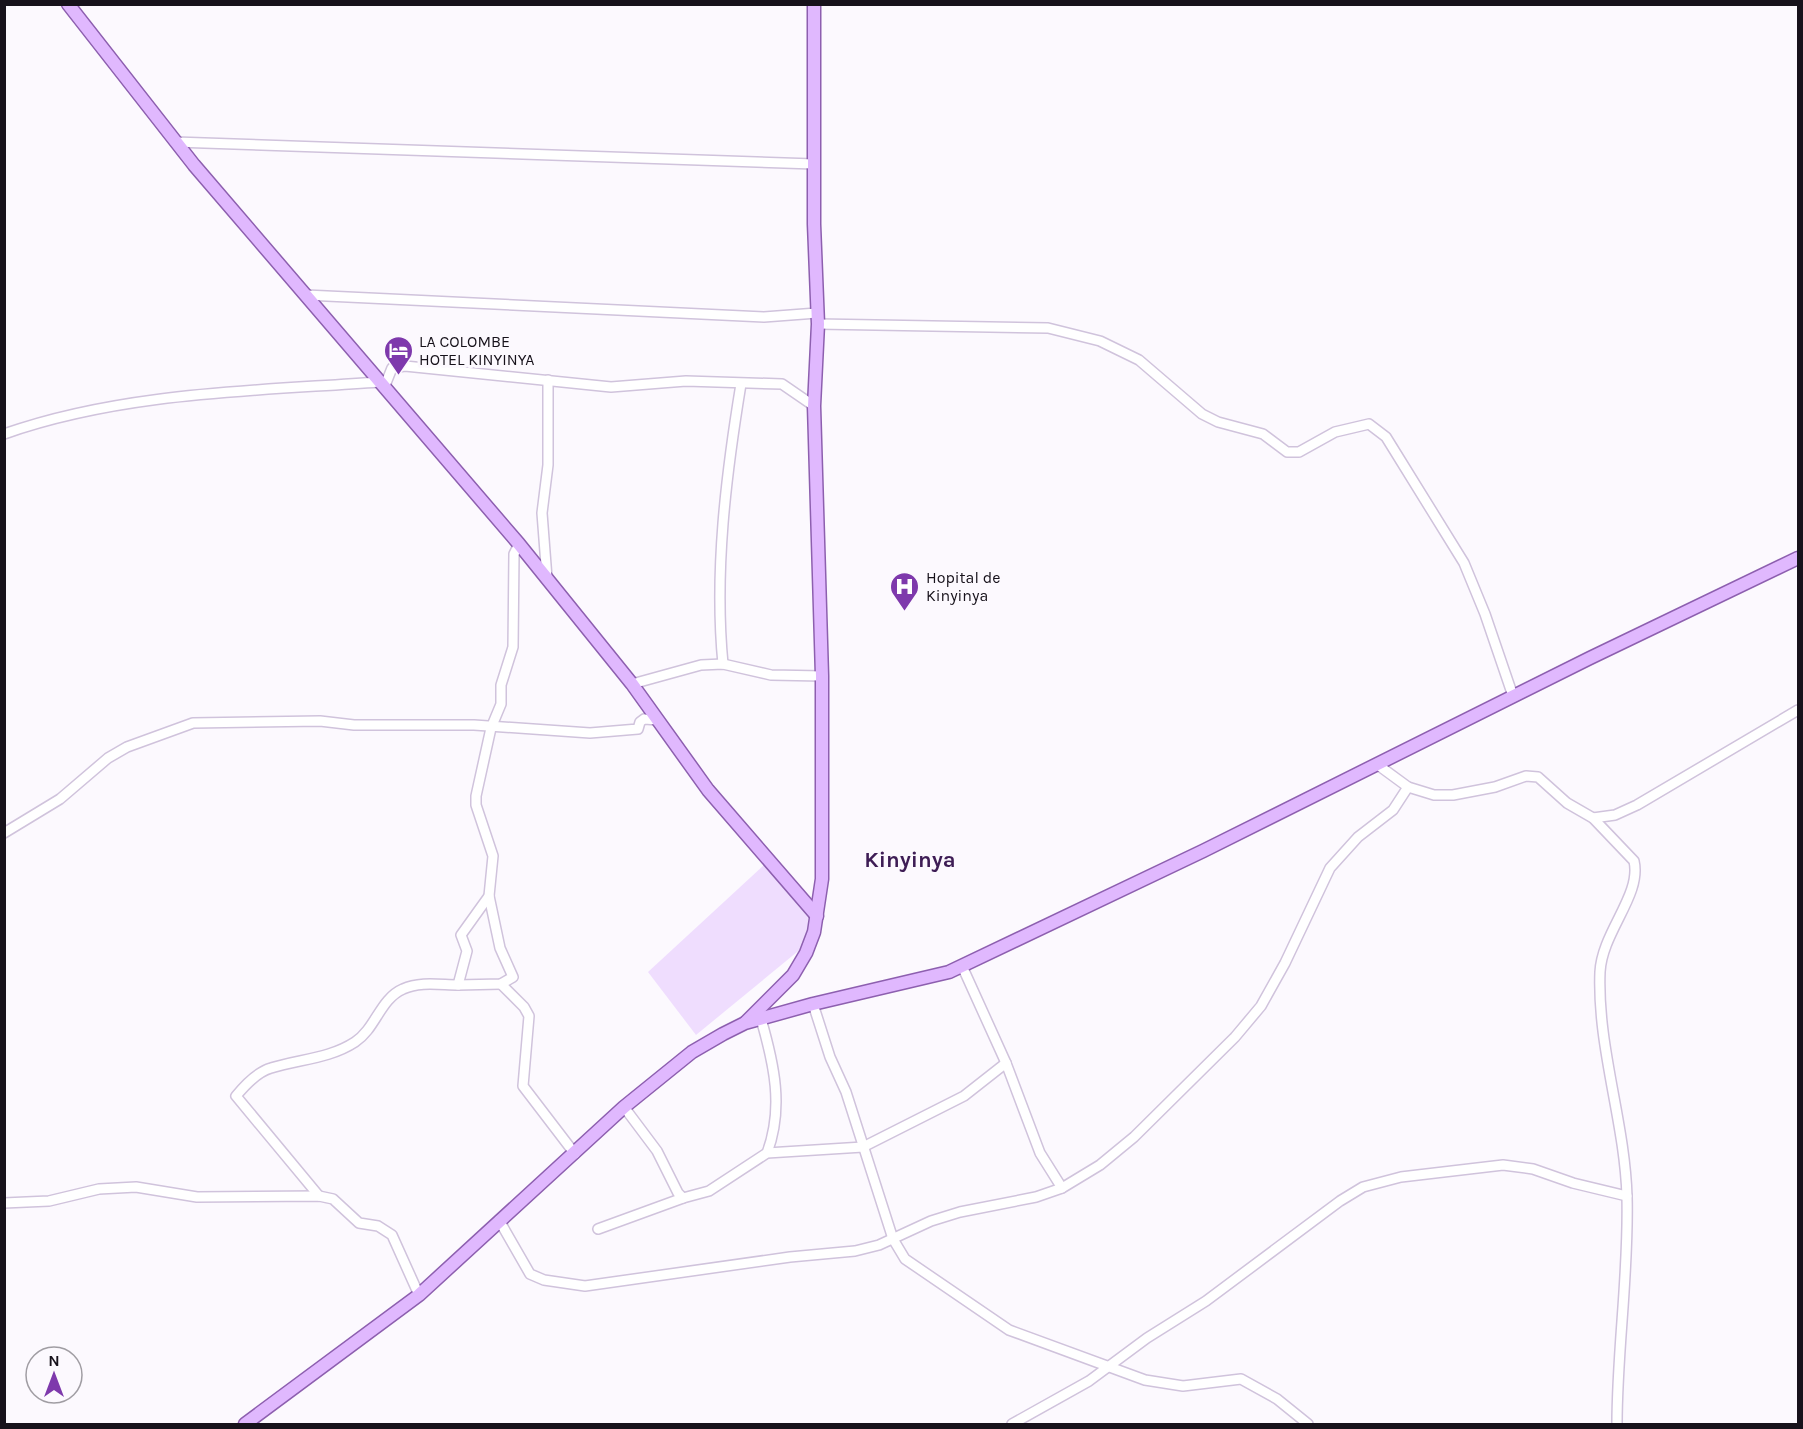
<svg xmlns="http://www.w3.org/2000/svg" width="1803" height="1429" viewBox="0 0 1803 1429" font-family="Karla,sans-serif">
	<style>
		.garden { fill: #efddfe }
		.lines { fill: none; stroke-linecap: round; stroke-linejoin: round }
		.minor-casing { stroke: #d0c3dc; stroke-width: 12 }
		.major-casing { stroke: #8d5faf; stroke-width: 15 }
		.minor { stroke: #fff; stroke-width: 9 }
		.major { stroke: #e0b8fe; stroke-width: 12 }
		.labels { text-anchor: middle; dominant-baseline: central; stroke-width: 6; stroke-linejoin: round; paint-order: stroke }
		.poi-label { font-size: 16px; fill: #17121b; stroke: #fcf9fe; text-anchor: start }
		.district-label { font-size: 22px; font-weight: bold; fill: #3e1d55; stroke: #fcf9fe }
	</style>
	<rect width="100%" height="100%" fill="#fcf9fe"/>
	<polygon class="garden" points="764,865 811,919 808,943 696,1035 648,972"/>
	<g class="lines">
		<defs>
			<g id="minor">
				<polyline points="175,142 814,164"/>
				<polyline points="306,295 764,317 817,313"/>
				<polyline points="818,324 1048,328 1100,341 1139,360 1202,414 1218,422 1263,434 1287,452 1299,452 1335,432 1369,424 1386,437 1464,563 1485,614 1513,696"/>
				<polyline points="384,388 392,368 405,366 611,387 686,381 782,384 814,406"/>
				<path d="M4 434C123 392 255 391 379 382"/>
				<polyline points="547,578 542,513 548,465 548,380"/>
				<path d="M723 664C714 572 726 475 741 384"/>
				<polyline points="632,684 701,665 723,664 771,675 822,676"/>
				<path d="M1378 765 1408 787 1434 795H1453L1495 787 1526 776 1538 777 1567 803 1593 818 1634 861C1642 895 1602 932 1600 972 1597 1047 1625 1122 1627 1197 1629 1273 1617 1349 1617 1424"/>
				<polyline points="1593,818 1615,815 1637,805 1798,710"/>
				<polyline points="4,833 60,799 108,758 127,747 193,723 320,721 354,725 474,725 590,733 638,729 640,722 644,719 658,720"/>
				<polyline points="962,966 1006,1063 1040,1153 1062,1188"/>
				<polyline points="501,984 524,1007 529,1016 523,1086 575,1154"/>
				<polyline points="458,985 501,984 513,977 500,948 489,896"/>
				<polyline points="813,1004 830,1057 846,1092 893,1239 905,1259 1009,1330 1145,1380 1183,1386 1241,1379 1277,1399 1308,1424"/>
				<path d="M761 1019C774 1064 784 1108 767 1153"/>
				<polyline points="624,1107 657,1151 678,1193 683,1198 709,1191 767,1153 863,1147 964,1096 1006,1063"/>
				<path d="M319 1196 236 1096C245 1085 257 1072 271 1068 299 1059 329 1059 355 1042 376 1028 380 999 403 989 420 981 441 985 458 985L467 951 461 935 489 896 493 856 476 805V796L491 728 501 704V685L513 647 514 554 519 544"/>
				<polyline points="4,1203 49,1201 99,1189 136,1187 197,1197 319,1196 333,1199 359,1223 378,1226 392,1235 419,1295"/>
				<polyline points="499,1220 530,1274 544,1280 585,1286 790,1257 855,1251 879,1245 931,1221 960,1212 1036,1197 1062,1188 1100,1165 1134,1137 1235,1037 1261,1006 1285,963 1330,868 1358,837 1393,810 1408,787"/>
				<polyline points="598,1229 683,1198"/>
				<polyline points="1012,1424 1089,1381 1147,1338 1206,1301 1340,1201 1363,1187 1401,1177 1503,1165 1533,1169 1573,1183 1627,1196"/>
			</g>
			<g id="major">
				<polyline points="68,4 194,165 519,544 632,684 708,790 817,916"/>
				<polyline points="746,1022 793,975 806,953 814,932 822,879 822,676 814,406 818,324 814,224 814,4"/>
				<polyline points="245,1424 419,1295 624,1107 692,1052 723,1034 745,1023 813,1004 949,972 1203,851 1590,658 1798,558"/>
			</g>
		</defs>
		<use href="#minor" class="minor-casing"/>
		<use href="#major" class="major-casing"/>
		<use href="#minor" class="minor"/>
		<use href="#major" class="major"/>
	</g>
	<defs>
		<symbol id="hotel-pin" viewBox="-11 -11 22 30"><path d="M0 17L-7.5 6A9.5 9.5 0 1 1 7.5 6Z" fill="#7e39ac" stroke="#fcf9fe"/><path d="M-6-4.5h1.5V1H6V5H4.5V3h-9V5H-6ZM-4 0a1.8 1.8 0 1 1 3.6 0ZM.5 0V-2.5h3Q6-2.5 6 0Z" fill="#fff"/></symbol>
		<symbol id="hospital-pin" viewBox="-11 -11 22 30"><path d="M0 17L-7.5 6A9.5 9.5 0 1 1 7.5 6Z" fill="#7e39ac" stroke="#fcf9fe"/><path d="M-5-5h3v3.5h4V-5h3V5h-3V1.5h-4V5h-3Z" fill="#fff"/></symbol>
	</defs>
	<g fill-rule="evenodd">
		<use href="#hotel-pin" x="382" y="334" width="33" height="45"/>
		<use href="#hospital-pin" x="888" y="570" width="33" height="45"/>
	</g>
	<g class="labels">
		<g class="poi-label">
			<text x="419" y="341">LA COLOMBE<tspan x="419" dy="18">HOTEL KINYINYA</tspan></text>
			<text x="926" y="577">Hopital de<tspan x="926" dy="18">Kinyinya</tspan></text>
		</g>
		<g class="district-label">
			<text x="910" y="860">Kinyinya</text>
		</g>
	</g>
	<rect width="1803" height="1429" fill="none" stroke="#17121b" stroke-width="12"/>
	<g transform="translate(54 1375)"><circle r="28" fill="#fcf9fe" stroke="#a09da3" stroke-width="1.5"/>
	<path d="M0-4.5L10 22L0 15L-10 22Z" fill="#7e39ac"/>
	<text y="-9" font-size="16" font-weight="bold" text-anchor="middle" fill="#17121b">N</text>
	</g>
</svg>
